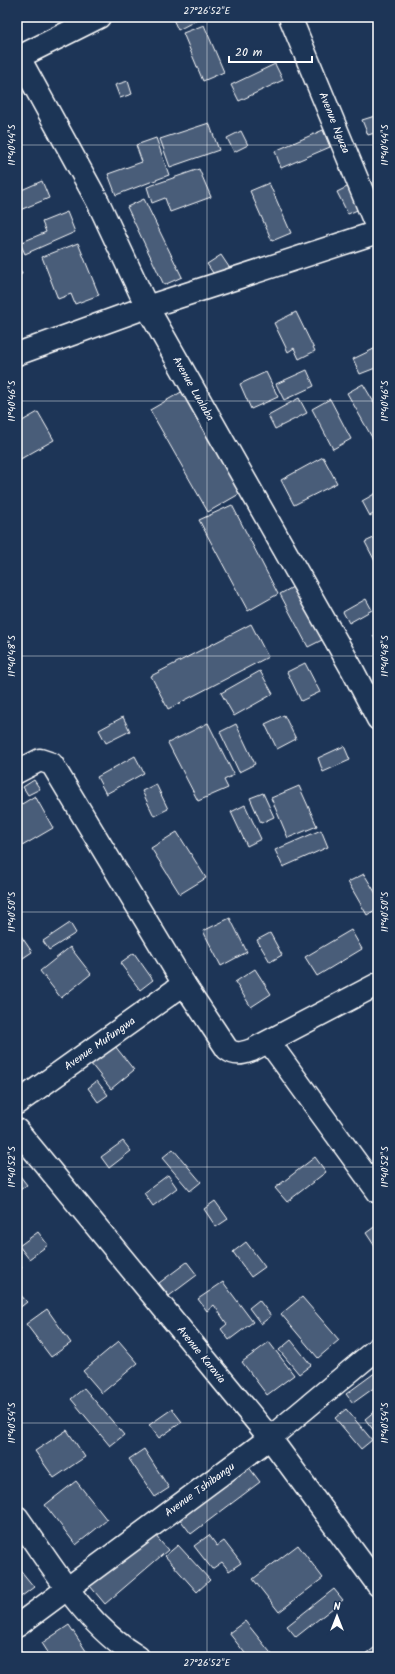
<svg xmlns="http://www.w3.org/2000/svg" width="395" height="1674" viewBox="0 0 395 1674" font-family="Kalam,sans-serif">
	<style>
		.building { fill: #4a5d79; stroke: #fff }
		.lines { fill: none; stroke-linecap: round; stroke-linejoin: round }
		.street-casing { stroke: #fff; stroke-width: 25 }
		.street { stroke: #1d3557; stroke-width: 22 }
		.ticks { fill: none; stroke: #fff; stroke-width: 1; stroke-opacity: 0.45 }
		.labels { text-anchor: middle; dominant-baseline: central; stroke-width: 3.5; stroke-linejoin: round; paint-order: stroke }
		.street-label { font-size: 11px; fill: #fff; stroke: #1d3557 }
		.neatline { fill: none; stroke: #fff; stroke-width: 1.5 }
		.ticks-label { font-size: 10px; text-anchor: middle; fill: #fff }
	</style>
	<rect width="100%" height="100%" fill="#1d3557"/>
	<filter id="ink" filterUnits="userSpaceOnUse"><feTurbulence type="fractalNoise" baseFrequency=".025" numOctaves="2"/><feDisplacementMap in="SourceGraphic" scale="8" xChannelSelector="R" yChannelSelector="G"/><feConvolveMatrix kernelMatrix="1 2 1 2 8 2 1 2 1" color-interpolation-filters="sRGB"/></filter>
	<g filter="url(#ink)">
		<g class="building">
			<polygon points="172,17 203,17 178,30"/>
			<polygon points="204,25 224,72 203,81 183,33"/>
			<polygon points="275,64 283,80 239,101 231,85"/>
			<polygon points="128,81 132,94 120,98 115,85"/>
			<polygon points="378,115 378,132 368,135 362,120"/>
			<polygon points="209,123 219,150 170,167 160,139"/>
			<polygon points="323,130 330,147 281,168 275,151"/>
			<polygon points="241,131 248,145 234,152 227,138"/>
			<polygon points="156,138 169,175 116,195 108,174 142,162 136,145"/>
			<polygon points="199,169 211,197 170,212 165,198 152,203 147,187"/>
			<polygon points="42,181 49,198 20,210 17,203 17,192"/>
			<polygon points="269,183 291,233 272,241 250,191"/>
			<polygon points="351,185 362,208 348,214 337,192"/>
			<polygon points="144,199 182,277 164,285 127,207"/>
			<polygon points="67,212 75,232 25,254 20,243 46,232 42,222"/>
			<polygon points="78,243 99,295 75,304 71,294 58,299 42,257"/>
			<polygon points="221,255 231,270 217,279 207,264"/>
			<polygon points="17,264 22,274 17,276"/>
			<polygon points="296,312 315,351 299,359 294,348 288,352 274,323"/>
			<polygon points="378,347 378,367 360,374 353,359"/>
			<polygon points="307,370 314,386 284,400 276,384"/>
			<polygon points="266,372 278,397 251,409 240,384"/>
			<polygon points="363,384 378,409 378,448 347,393"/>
			<polygon points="183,391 241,493 208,512 150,410"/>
			<polygon points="299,398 307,413 275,429 268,415"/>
			<polygon points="330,399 351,439 333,449 312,409"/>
			<polygon points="38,412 54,440 17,461 17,424"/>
			<polygon points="323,457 337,483 294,505 281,480"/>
			<polygon points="378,492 378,511 370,516 362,501"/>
			<polygon points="232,505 278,594 248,611 199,520"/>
			<polygon points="378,536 378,567 365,542"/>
			<polygon points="293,587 322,640 308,647 280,594"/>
			<polygon points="366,599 372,610 349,623 343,612"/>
			<polygon points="251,624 268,657 168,709 151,676"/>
			<polygon points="378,633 378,643 373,636"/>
			<polygon points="305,663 320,692 301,701 287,672"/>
			<polygon points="260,671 273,694 234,716 221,693"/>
			<polygon points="284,715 296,739 277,749 265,724"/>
			<polygon points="123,717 130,731 106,743 99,730"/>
			<polygon points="208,723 234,775 224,780 228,788 198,801 168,743"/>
			<polygon points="236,724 255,764 239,772 220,732"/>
			<polygon points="344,746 350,760 323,772 318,758"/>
			<polygon points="135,756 144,773 106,794 97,777"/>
			<polygon points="34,780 40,789 28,795 23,787"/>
			<polygon points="156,784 168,809 154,816 142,791"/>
			<polygon points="299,786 317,826 288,838 271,798"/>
			<polygon points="263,793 274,817 261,823 250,798"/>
			<polygon points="35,796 53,828 17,849 17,807"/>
			<polygon points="245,805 261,839 247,846 231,812"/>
			<polygon points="321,830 328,847 283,867 275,850"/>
			<polygon points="177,832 206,878 180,894 151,848"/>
			<polygon points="364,874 378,897 378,908 367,915 348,882"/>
			<polygon points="230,918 247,952 221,966 203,931"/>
			<polygon points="70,923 76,933 49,950 43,941"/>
			<polygon points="17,930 32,952 17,962"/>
			<polygon points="351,930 362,949 317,976 305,957"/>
			<polygon points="270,933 282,955 270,962 257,940"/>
			<polygon points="70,947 91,974 61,998 40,971"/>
			<polygon points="134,953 153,980 140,990 120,963"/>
			<polygon points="255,969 271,994 251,1007 235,982"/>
			<polygon points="115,1046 134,1070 111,1089 91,1064"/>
			<polygon points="97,1081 108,1095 98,1102 88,1088"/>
			<polygon points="123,1141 131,1151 109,1168 101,1157"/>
			<polygon points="173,1149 201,1182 190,1191 162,1158"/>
			<polygon points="315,1157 326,1172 287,1202 275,1188"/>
			<polygon points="17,1172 27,1185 17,1192"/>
			<polygon points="168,1175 177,1188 153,1206 144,1193"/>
			<polygon points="215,1201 228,1219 216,1227 204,1209"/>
			<polygon points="377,1225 378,1226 378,1251 366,1233"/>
			<polygon points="38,1232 48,1245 29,1259 19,1246"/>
			<polygon points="246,1242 265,1267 251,1277 233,1252"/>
			<polygon points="17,1261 22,1268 17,1272"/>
			<polygon points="187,1262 197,1275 169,1296 159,1283"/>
			<polygon points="223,1282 253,1322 229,1340 221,1329 227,1324 214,1305 207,1311 198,1299"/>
			<polygon points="17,1291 27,1302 17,1310"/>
			<polygon points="302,1297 339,1340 318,1358 281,1314"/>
			<polygon points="259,1300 271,1316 261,1324 249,1308"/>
			<polygon points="47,1309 71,1343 51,1357 26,1324"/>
			<polygon points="291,1340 311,1365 299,1374 279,1350"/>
			<polygon points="119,1341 138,1363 102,1393 83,1371"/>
			<polygon points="269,1342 294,1375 267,1395 242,1362"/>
			<polygon points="376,1372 378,1374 378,1385 353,1403 346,1394"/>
			<polygon points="84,1388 124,1435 110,1446 71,1399"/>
			<polygon points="172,1409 182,1422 159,1438 149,1425"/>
			<polygon points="346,1409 372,1440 361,1449 335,1418"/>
			<polygon points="376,1410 378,1413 378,1436 365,1419"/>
			<polygon points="67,1430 85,1457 54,1478 35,1451"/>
			<polygon points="144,1449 169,1488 155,1497 129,1459"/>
			<polygon points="245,1462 260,1482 191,1534 176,1514"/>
			<polygon points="76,1481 107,1520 76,1545 45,1505"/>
			<polygon points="153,1533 168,1550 105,1604 90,1586"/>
			<polygon points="209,1535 217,1546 224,1541 241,1563 229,1571 222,1562 212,1569 194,1546"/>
			<polygon points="178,1545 210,1580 197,1592 165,1556"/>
			<polygon points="298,1545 323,1578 279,1612 253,1579"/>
			<polygon points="17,1566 34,1587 18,1599 17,1599"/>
			<polygon points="334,1589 343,1600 296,1637 287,1626"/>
			<polygon points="245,1621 274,1657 248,1657 229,1633"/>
			<polygon points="69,1625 90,1657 51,1657 42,1643"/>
			<polygon points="378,1645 378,1657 362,1657"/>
			<polygon points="17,1646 25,1657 17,1657"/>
			<polygon points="116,1649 123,1657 106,1657"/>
		</g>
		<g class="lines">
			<defs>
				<g id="street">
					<polyline points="290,17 378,230"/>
					<polyline points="17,54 98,202 147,307 352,669 378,719"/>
					<polyline points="17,58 99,17"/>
					<polyline points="17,354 147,307 378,232"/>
					<path d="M17 772 40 760 52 764 184 984 227 1049C236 1056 243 1053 252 1050L378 984"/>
					<polyline points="269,1042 378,1192"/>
					<polyline points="17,1103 184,984"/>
					<polyline points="17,1130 270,1438 378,1585"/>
					<path d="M17 1517C52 1566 85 1625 138 1657"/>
					<polyline points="17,1626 270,1438 378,1348"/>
				</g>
			</defs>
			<use href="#street" class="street-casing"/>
			<use href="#street" class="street"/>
		</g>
	</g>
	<path class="ticks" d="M207 17V1657M17 145H378M17 401H378M17 656H378M17 912H378M17 1167H378M17 1423H378"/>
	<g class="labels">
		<g class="street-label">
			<text transform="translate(334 123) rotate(68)">Avenue Nguza</text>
			<text transform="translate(193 389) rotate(60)">Avenue Lualaba</text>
			<text transform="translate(100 1044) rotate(-35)">Avenue Mufungwa</text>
			<text transform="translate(201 1355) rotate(51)">Avenue Karavia</text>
			<text transform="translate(200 1490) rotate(-36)">Avenue Tshibangu</text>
		</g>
	</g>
	<rect width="395" height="1674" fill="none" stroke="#1d3557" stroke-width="44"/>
	<g transform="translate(337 1616)" stroke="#1d3557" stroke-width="3" paint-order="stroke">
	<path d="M0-3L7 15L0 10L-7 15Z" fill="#ffffff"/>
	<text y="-6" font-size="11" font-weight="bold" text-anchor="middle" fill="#ffffff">N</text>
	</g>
	<path d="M229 56v6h83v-6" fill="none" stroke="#ffffff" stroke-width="2"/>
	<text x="235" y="56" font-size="12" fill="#ffffff" stroke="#1d3557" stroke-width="3" paint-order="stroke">20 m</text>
	<rect x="22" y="22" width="351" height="1630" class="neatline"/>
	<g class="ticks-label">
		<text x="207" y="14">27°26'52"E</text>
		<text transform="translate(11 145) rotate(-90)" y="4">11°40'44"S</text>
		<text transform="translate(384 145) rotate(-90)" y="4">11°40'44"S</text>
		<text transform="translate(11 401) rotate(-90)" y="4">11°40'46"S</text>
		<text transform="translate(384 401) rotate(-90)" y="4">11°40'46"S</text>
		<text transform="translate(11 656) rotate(-90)" y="4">11°40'48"S</text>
		<text transform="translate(384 656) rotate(-90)" y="4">11°40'48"S</text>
		<text transform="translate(11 912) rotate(-90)" y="4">11°40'50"S</text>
		<text transform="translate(384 912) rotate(-90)" y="4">11°40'50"S</text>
		<text transform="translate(11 1167) rotate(-90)" y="4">11°40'52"S</text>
		<text transform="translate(384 1167) rotate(-90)" y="4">11°40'52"S</text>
		<text transform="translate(11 1423) rotate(-90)" y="4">11°40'54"S</text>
		<text transform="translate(384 1423) rotate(-90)" y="4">11°40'54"S</text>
		<text x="207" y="1666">27°26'52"E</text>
	</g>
</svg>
